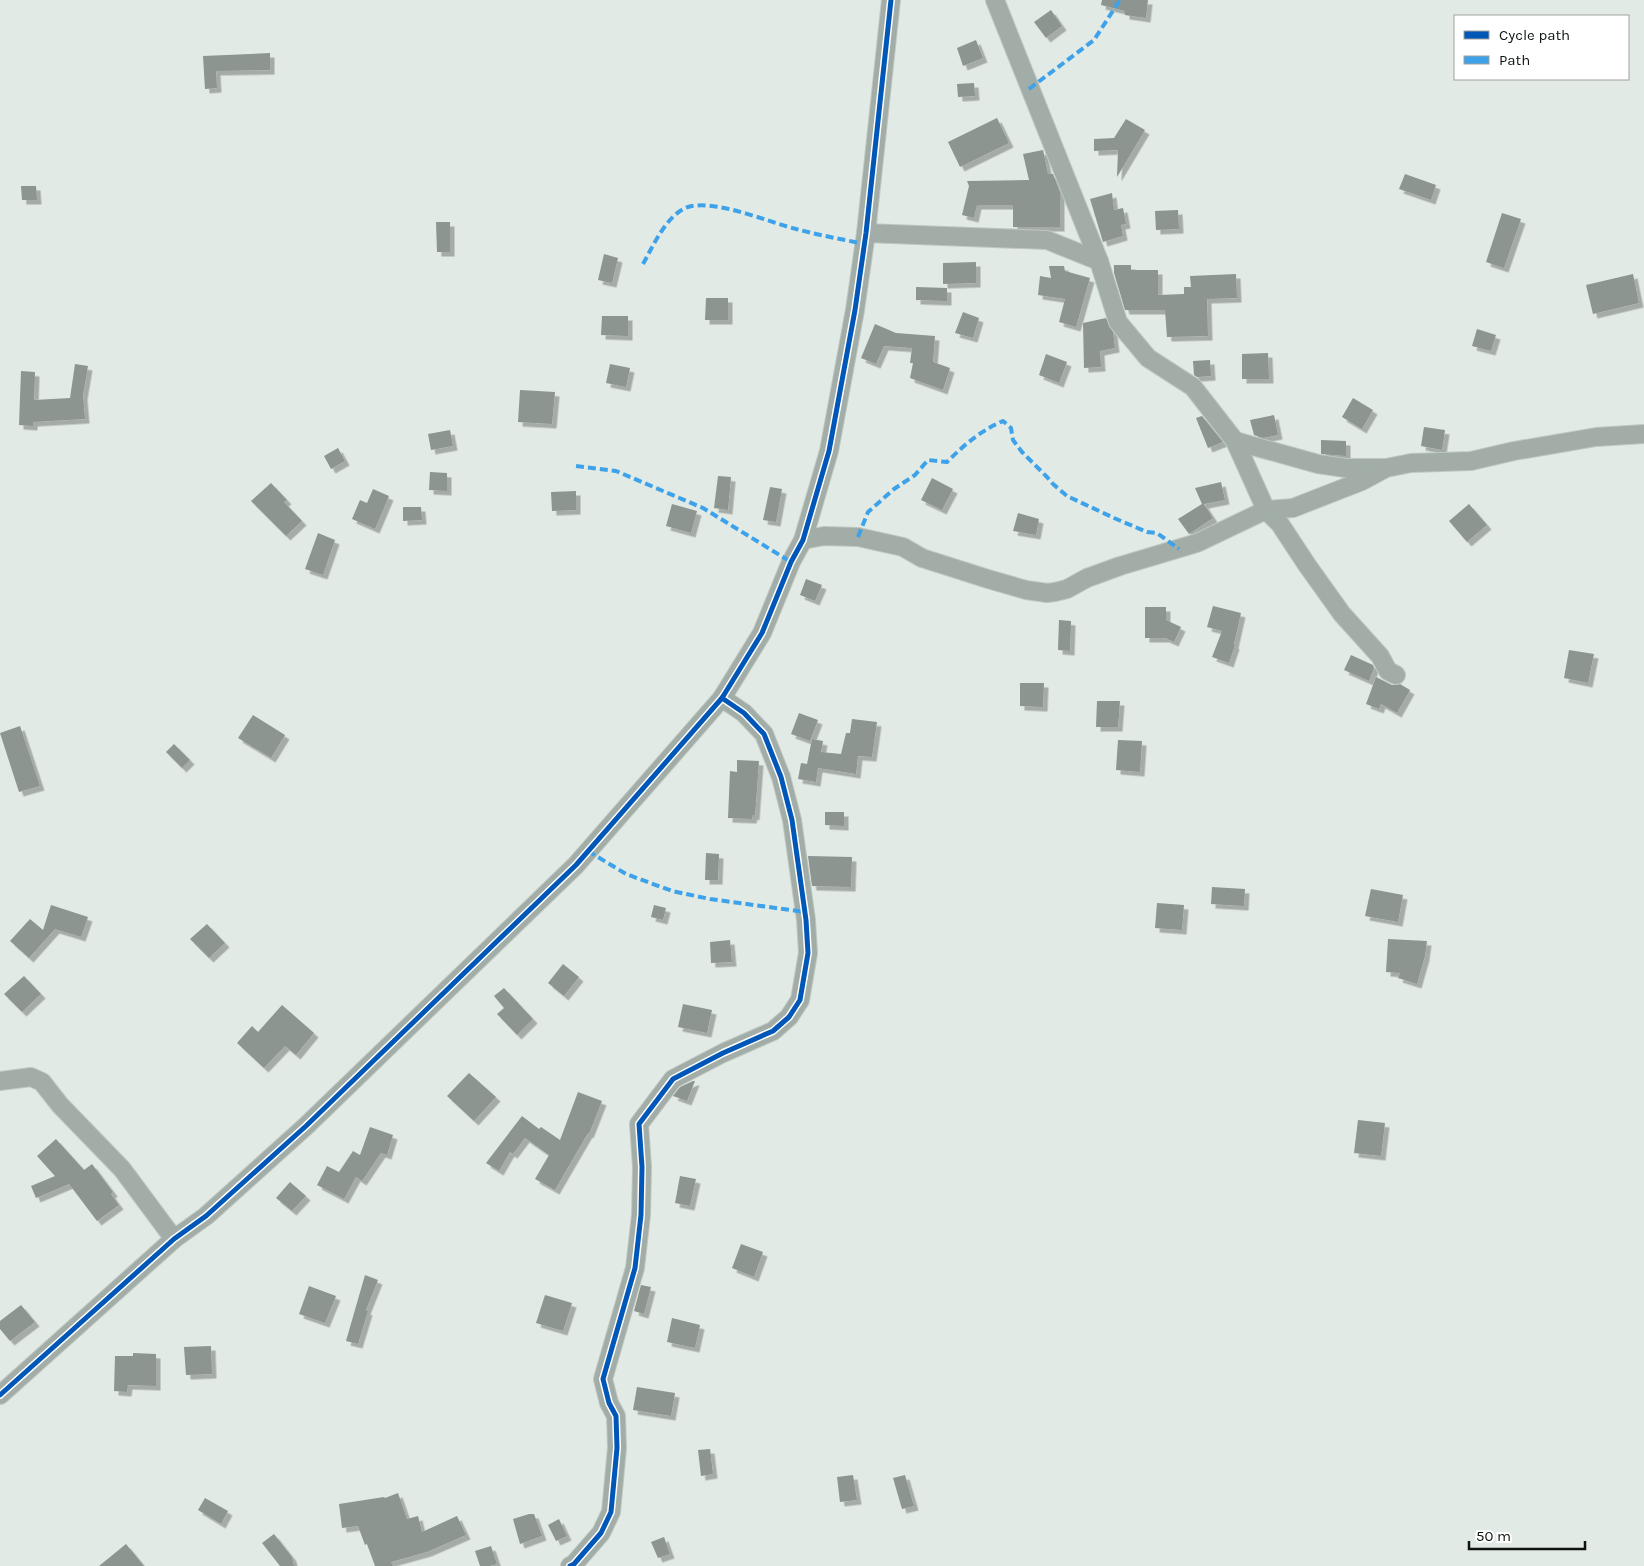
<svg xmlns="http://www.w3.org/2000/svg" width="1644" height="1566" viewBox="0 0 1644 1566" font-family="Karla,sans-serif">
	<style>
		.building { fill: #8c958f; filter: url(#shadow) }
		.lines { fill: none; stroke-linecap: round; stroke-linejoin: round }
		.minor-casing { stroke: #c0c7c3; stroke-width: 20 }
		.minor { stroke: #a1ada6; stroke-width: 18 }
		.quiet { stroke: #3da2ea; stroke-width: 4; stroke-dasharray: 8 4; stroke-linecap: butt }
		.cycleway-casing { stroke: #fff; stroke-width: 8 }
		.cycleway { stroke: #0057b8; stroke-width: 5 }
	</style>
	<defs>
		<filter id="shadow"><feDropShadow dx="4.5" dy="4.5" stdDeviation="0" flood-color="#0004"/></filter>
	</defs>
	<rect width="100%" height="100%" fill="#e1eae4"/>
	<g class="building">
		<polygon points="1102,0 1148,0 1146,18 1125,15 1125,11 1101,5"/>
		<polygon points="1051,10 1062,26 1046,38 1034,22"/>
		<polygon points="976,40 983,58 963,66 957,48"/>
		<polygon points="270,53 270,70 216,71 217,88 205,89 203,56"/>
		<polygon points="974,83 975,96 958,97 957,84"/>
		<polygon points="997,118 1009,143 960,167 948,142"/>
		<polygon points="1126,119 1145,130 1117,177 1118,150 1094,151 1094,139 1114,138"/>
		<polygon points="1043,150 1048,174 1053,174 1060,192 1060,227 1013,227 1013,205 977,205 974,218 962,215 969,186 967,181 1029,180 1023,154"/>
		<polygon points="1405,174 1436,185 1431,200 1399,189"/>
		<polygon points="21,186 36,186 37,200 22,200"/>
		<polygon points="1112,193 1114,210 1123,208 1126,224 1121,225 1123,236 1103,242 1090,199"/>
		<polygon points="1178,210 1179,229 1156,230 1155,211"/>
		<polygon points="1502,213 1521,219 1504,268 1486,262"/>
		<polygon points="436,222 450,222 450,252 437,252"/>
		<polygon points="604,254 618,258 612,283 598,280"/>
		<polygon points="976,262 976,283 943,284 943,263"/>
		<polygon points="1114,265 1131,265 1131,270 1158,270 1158,295 1184,294 1184,287 1191,287 1190,276 1236,274 1237,298 1207,299 1208,336 1167,337 1165,310 1125,310 1114,273"/>
		<polygon points="1049,266 1064,266 1065,271 1090,278 1076,327 1059,322 1065,299 1038,295 1040,276 1051,278"/>
		<polygon points="1633,274 1639,303 1593,314 1586,285"/>
		<polygon points="916,287 947,288 947,301 916,300"/>
		<polygon points="706,298 728,298 728,320 705,320"/>
		<polygon points="963,312 979,318 973,338 955,333"/>
		<polygon points="602,316 628,316 628,336 601,335"/>
		<polygon points="1106,318 1113,332 1115,348 1100,351 1101,367 1084,368 1083,323"/>
		<polygon points="875,324 896,333 935,336 933,362 950,368 943,390 910,378 913,363 910,363 912,348 884,346 876,364 861,358"/>
		<polygon points="1477,329 1496,335 1491,351 1472,346"/>
		<polygon points="1268,353 1269,379 1242,379 1242,354"/>
		<polygon points="1046,354 1067,362 1059,383 1039,375"/>
		<polygon points="1210,360 1211,376 1197,377 1194,375 1193,361"/>
		<polygon points="75,364 88,366 83,395 85,419 33,422 33,426 19,425 21,371 35,372 34,400 70,398"/>
		<polygon points="610,364 630,368 626,387 606,383"/>
		<polygon points="520,390 555,392 552,424 518,422"/>
		<polygon points="1353,398 1373,410 1362,429 1342,417"/>
		<polygon points="1274,415 1278,435 1263,438 1254,435 1250,420"/>
		<polygon points="1202,416 1223,442 1208,448 1196,418"/>
		<polygon points="1424,427 1445,430 1442,450 1421,446"/>
		<polygon points="450,430 453,446 431,450 428,434"/>
		<polygon points="1321,440 1346,441 1346,456 1321,454"/>
		<polygon points="338,448 345,461 331,469 324,456"/>
		<polygon points="430,472 447,473 447,491 429,490"/>
		<polygon points="718,476 731,477 728,510 714,508"/>
		<polygon points="932,478 953,489 942,510 921,500"/>
		<polygon points="1221,482 1225,500 1204,504 1213,518 1189,534 1178,519 1202,504 1195,488"/>
		<polygon points="271,483 287,500 284,502 302,521 286,536 251,501"/>
		<polygon points="770,487 782,489 776,522 763,520"/>
		<polygon points="373,489 389,496 375,529 352,519 360,500 367,503"/>
		<polygon points="576,491 576,510 552,511 551,492"/>
		<polygon points="672,504 697,511 691,533 666,526"/>
		<polygon points="1469,504 1487,525 1467,542 1449,521"/>
		<polygon points="403,507 421,507 422,520 403,521"/>
		<polygon points="1018,513 1039,519 1036,535 1013,531"/>
		<polygon points="318,533 335,540 323,575 305,569"/>
		<polygon points="806,579 822,585 815,601 800,595"/>
		<polygon points="1213,606 1241,613 1234,644 1235,645 1229,663 1212,657 1222,631 1207,627"/>
		<polygon points="1145,607 1166,607 1166,620 1181,627 1174,642 1165,638 1145,638"/>
		<polygon points="1059,620 1071,621 1070,651 1058,650"/>
		<polygon points="1569,650 1594,654 1588,683 1564,678"/>
		<polygon points="1351,655 1373,665 1374,668 1369,681 1344,670"/>
		<polygon points="1376,677 1392,685 1400,684 1410,690 1397,713 1381,704 1379,709 1366,704"/>
		<polygon points="1020,683 1044,683 1043,707 1020,706"/>
		<polygon points="1097,701 1120,701 1118,727 1096,727"/>
		<polygon points="799,713 818,720 810,741 791,734"/>
		<polygon points="253,715 285,735 271,758 238,738"/>
		<polygon points="852,719 877,722 872,757 858,756 856,774 818,768 816,782 798,779 801,763 807,764 812,739 823,741 821,752 841,754 846,733 850,733"/>
		<polygon points="20,726 40,786 19,792 0,733"/>
		<polygon points="1118,740 1142,741 1140,772 1116,770"/>
		<polygon points="174,744 190,760 182,768 166,752"/>
		<polygon points="737,760 759,761 755,816 753,815 752,819 728,818 730,771 737,772"/>
		<polygon points="825,812 844,812 844,826 825,825"/>
		<polygon points="706,853 719,854 718,880 705,880"/>
		<polygon points="808,856 852,857 851,887 812,886"/>
		<polygon points="1212,887 1245,889 1244,906 1211,904"/>
		<polygon points="1371,889 1403,895 1398,922 1365,916"/>
		<polygon points="1157,903 1184,905 1182,930 1155,928"/>
		<polygon points="51,905 88,917 81,937 55,929 29,958 10,941 30,919 43,930"/>
		<polygon points="654,905 666,908 663,920 651,917"/>
		<polygon points="207,924 225,943 209,958 190,939"/>
		<polygon points="1388,939 1427,941 1425,956 1417,984 1398,978 1400,973 1386,972"/>
		<polygon points="730,940 732,962 711,963 710,942"/>
		<polygon points="563,964 579,977 564,996 548,983"/>
		<polygon points="24,976 41,994 22,1012 4,994"/>
		<polygon points="504,988 533,1019 517,1035 497,1014 504,1008 494,996"/>
		<polygon points="683,1004 712,1010 707,1033 678,1027"/>
		<polygon points="282,1005 314,1033 296,1055 285,1046 264,1068 237,1043 252,1026 258,1032"/>
		<polygon points="469,1073 496,1097 474,1121 447,1096"/>
		<polygon points="693,1081 695,1081 687,1101 673,1096 680,1087"/>
		<polygon points="578,1092 602,1101 589,1134 588,1133 555,1190 535,1179 549,1155 525,1138 513,1154 510,1152 499,1171 486,1163 522,1116 539,1129 541,1127 560,1140"/>
		<polygon points="1358,1120 1385,1123 1381,1156 1354,1153"/>
		<polygon points="370,1127 393,1135 387,1155 381,1153 362,1181 356,1177 344,1199 317,1185 327,1166 339,1172 353,1151 360,1155"/>
		<polygon points="56,1139 84,1170 92,1164 113,1192 111,1194 119,1205 97,1221 69,1184 36,1198 31,1186 55,1176 37,1156"/>
		<polygon points="680,1176 696,1179 690,1206 675,1203"/>
		<polygon points="290,1182 306,1196 292,1211 276,1198"/>
		<polygon points="741,1244 763,1252 754,1277 732,1268"/>
		<polygon points="365,1275 378,1280 366,1310 368,1311 358,1344 346,1341"/>
		<polygon points="641,1285 651,1287 644,1314 634,1311"/>
		<polygon points="309,1286 336,1296 325,1323 299,1314"/>
		<polygon points="545,1295 572,1303 563,1331 536,1323"/>
		<polygon points="21,1305 35,1322 10,1341 0,1329 0,1321"/>
		<polygon points="672,1318 700,1325 695,1348 667,1342"/>
		<polygon points="211,1346 212,1374 186,1375 184,1347"/>
		<polygon points="133,1353 156,1354 156,1386 128,1385 127,1392 114,1391 115,1356 133,1356"/>
		<polygon points="637,1387 675,1393 671,1416 633,1410"/>
		<polygon points="710,1449 713,1474 701,1476 698,1450"/>
		<polygon points="853,1475 857,1500 840,1502 837,1477"/>
		<polygon points="905,1475 914,1506 902,1509 893,1478"/>
		<polygon points="398,1493 407,1519 418,1516 422,1532 457,1516 466,1535 427,1552 391,1562 393,1566 375,1566 367,1544 365,1545 358,1526 342,1528 339,1504 384,1497 385,1498"/>
		<polygon points="205,1498 228,1511 221,1524 198,1510"/>
		<polygon points="529,1514 534,1514 542,1536 520,1544 513,1519"/>
		<polygon points="559,1519 567,1536 556,1541 548,1525"/>
		<polygon points="274,1534 292,1557 294,1566 280,1566 262,1543"/>
		<polygon points="664,1537 670,1554 658,1558 651,1542"/>
		<polygon points="126,1544 144,1566 99,1566"/>
		<polygon points="491,1546 497,1564 490,1566 480,1566 475,1551"/>
	</g>
	<g class="lines">
		<defs>
			<g id="minor">
				<polyline points="995,0 1099,261 1118,322 1148,358 1193,387 1235,441"/>
				<polyline points="866,233 1047,240 1099,261"/>
				<polyline points="1385,468 1345,468 1318,464 1235,441 1266,510 1280,524 1307,565 1342,614 1380,656 1388,671 1396,675"/>
				<polyline points="803,540 824,536 858,537 903,547 922,558 988,579 1026,590 1047,593 1055,592 1067,589 1087,578 1120,566 1197,543 1266,510 1293,508 1362,481 1386,468 1411,463 1471,461 1514,451 1596,437 1644,434"/>
				<polyline points="0,1081 31,1077 42,1082 60,1105 122,1169 174,1239"/>
				<polyline points="0,1395 174,1239 206,1216 306,1126 576,865 722,698 762,633 791,562 803,540 829,451 855,310 866,233 891,0"/>
				<polyline points="570,1566 574,1564 601,1533 611,1512 617,1448 616,1416 609,1403 603,1379 635,1268 641,1215 642,1167 639,1124 673,1079 723,1053 773,1031 789,1017 800,1000 808,953 806,920 792,820 781,777 764,734 744,713 722,698"/>
			</g>
		</defs>
		<use href="#minor" class="minor-casing"/>
		<use href="#minor" class="minor"/>
		<g class="quiet">
			<polyline points="1029,89 1094,40 1120,0"/>
			<path d="M643 264C653 246 667 214 688 207 716 199 768 222 796 229 818 235 841 239 864 244"/>
			<polyline points="576,466 616,471 703,508 791,562"/>
			<path d="M858 537 868 512 894 489 915 475 928 460 947 462C964 445 980 431 1003 421L1011 428 1013 440 1022 452 1047 477 1053 484 1067 496 1114 518 1147 532 1157 533 1179 549"/>
			<polyline points="588,851 626,874 672,891 710,899 805,912"/>
		</g>
		<defs>
			<g id="cycleway">
				<polyline points="0,1395 174,1239 206,1216 306,1126 576,865 722,698 762,633 791,562 803,540 829,451 855,310 866,233 891,0"/>
				<polyline points="570,1566 574,1564 601,1533 611,1512 617,1448 616,1416 609,1403 603,1379 635,1268 641,1215 642,1167 639,1124 673,1079 723,1053 773,1031 789,1017 800,1000 808,953 806,920 792,820 781,777 764,734 744,713 722,698"/>
			</g>
		</defs>
		<use href="#cycleway" class="cycleway-casing"/>
		<use href="#cycleway" class="cycleway"/>
	</g>
	<rect x="1454" y="15" width="175" height="65" fill="#ffffff" stroke="#9fa19f"/>
	<rect x="1464" y="31" width="25" height="8" fill="#0057b8" stroke="#9fa19f"/>
	<text x="1499" y="40" font-size="15" fill="#0e1410">Cycle path</text>
	<rect x="1464" y="56" width="25" height="8" fill="#3da2ea" stroke="#9fa19f"/>
	<text x="1499" y="65" font-size="15" fill="#0e1410">Path</text>
	<path d="M1469 1541v8h116v-8" fill="none" stroke="#0e1410" stroke-width="2.5"/>
	<text x="1476" y="1541" font-size="15" fill="#0e1410" stroke="#ffffff" stroke-width="4" paint-order="stroke">50 m</text>
</svg>
